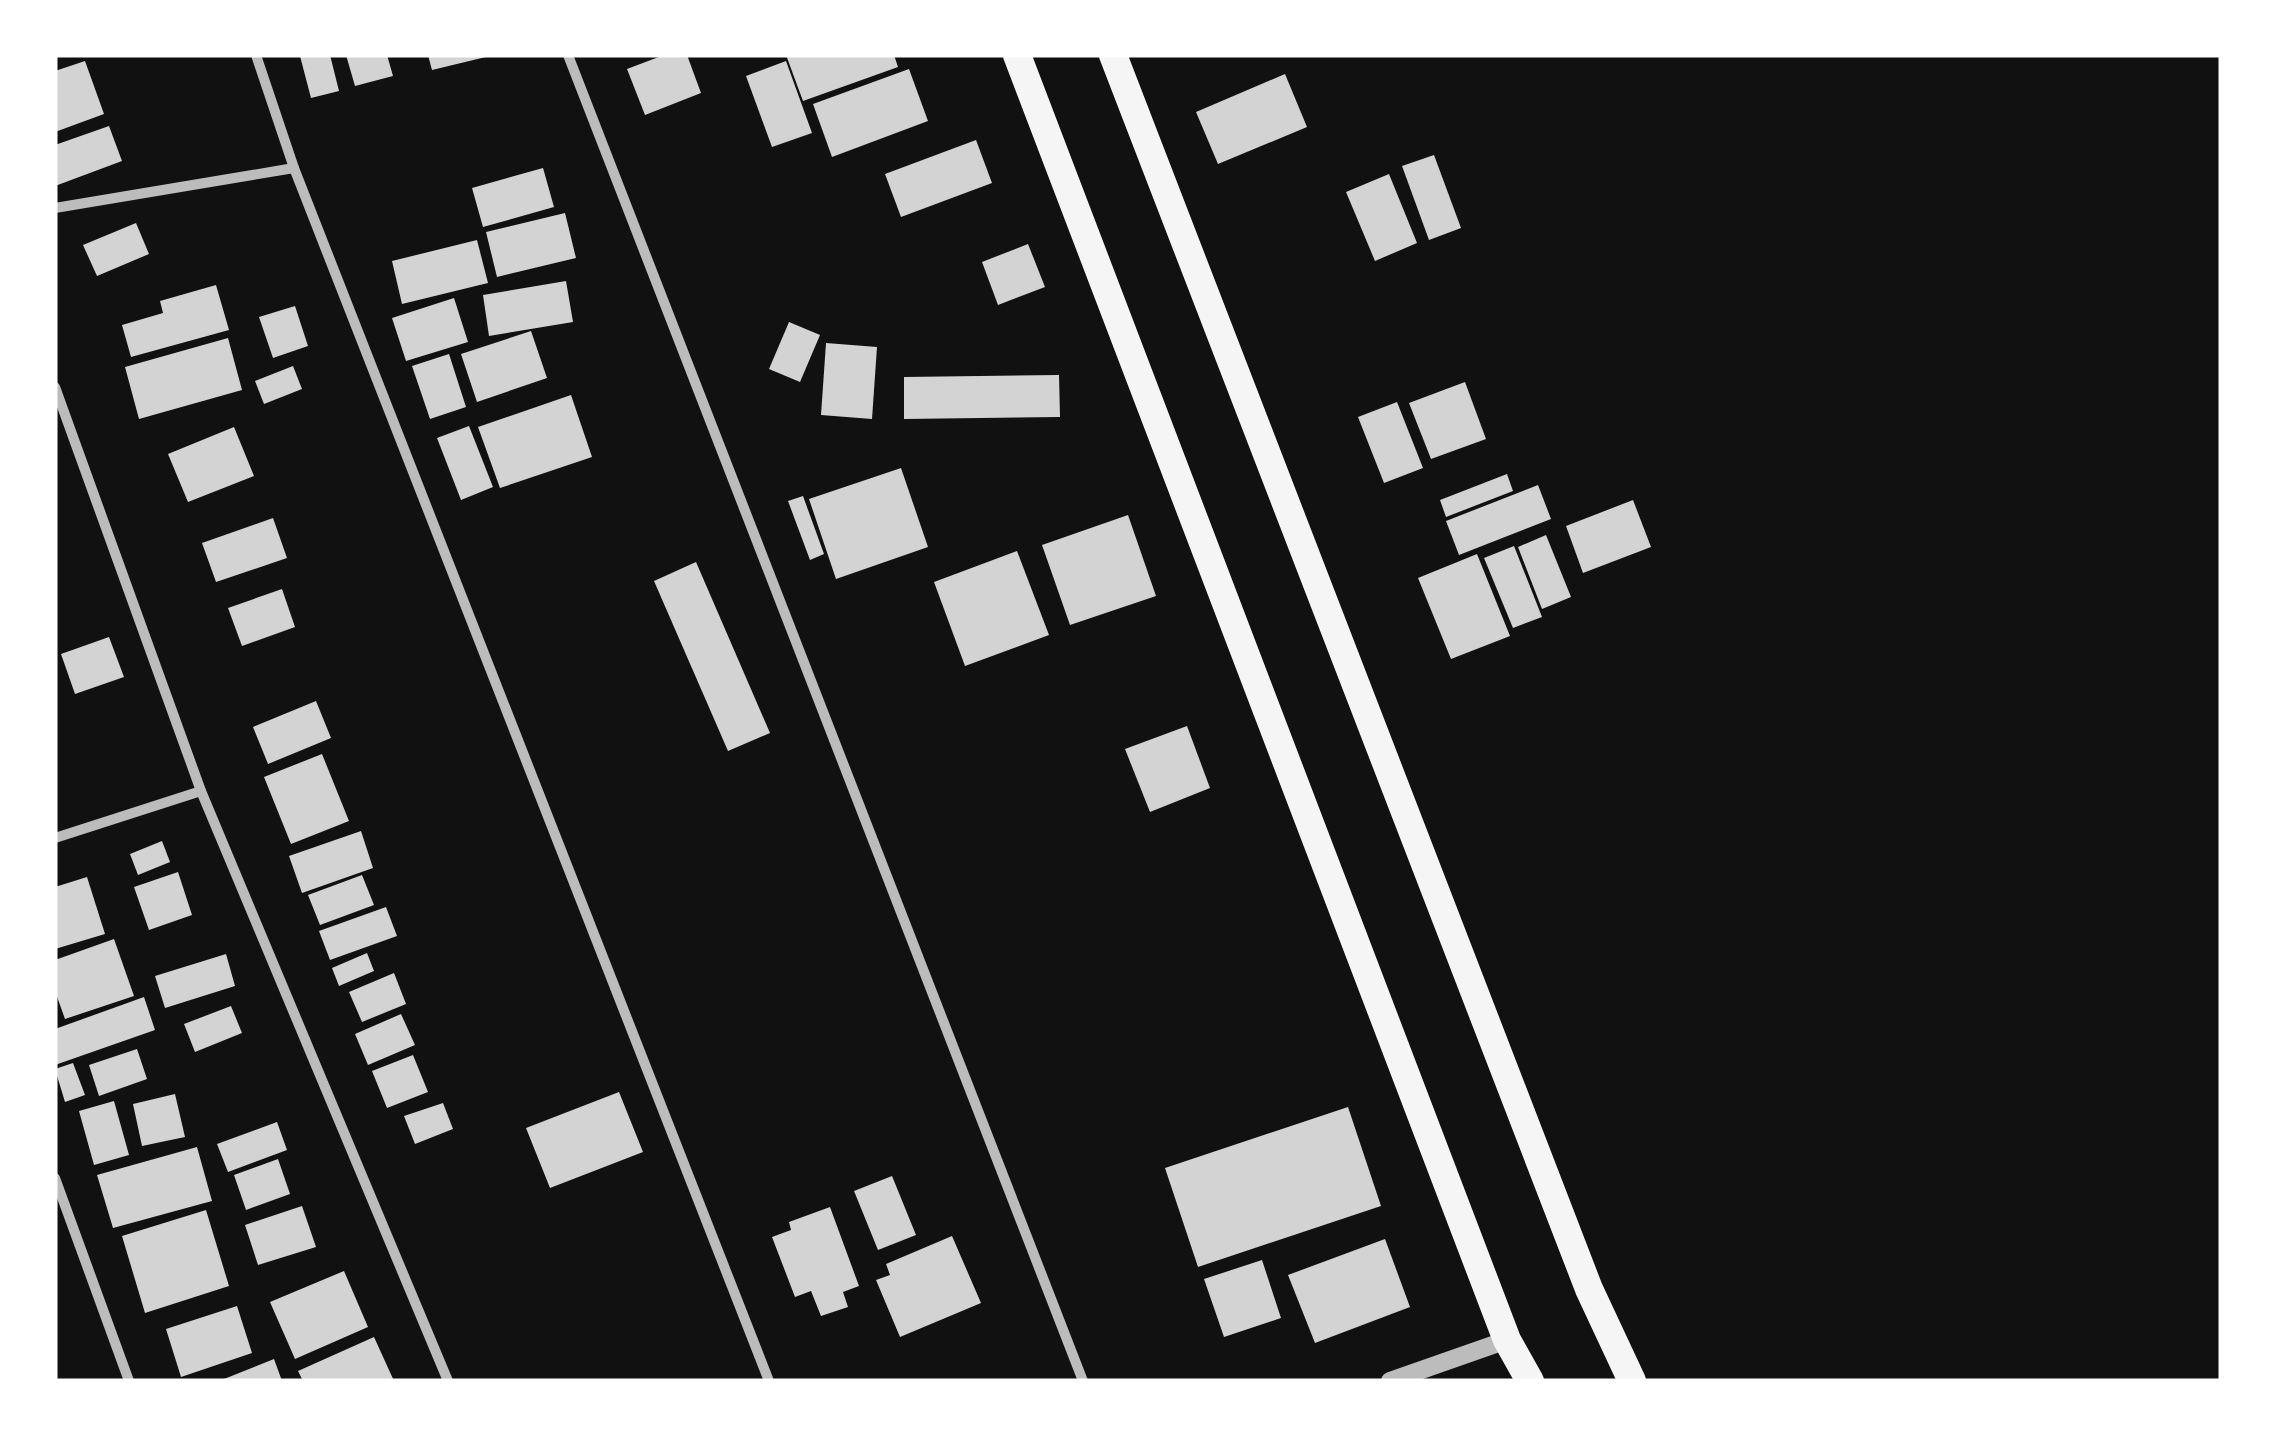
<svg xmlns="http://www.w3.org/2000/svg" width="2276" height="1436" viewBox="0 0 2276 1436" font-family="Mulish,sans-serif">
	<style>
		.building { fill: #d3d3d3 }
		.lines { fill: none; stroke-linecap: round; stroke-linejoin: round }
		.minor { stroke: #bcbcbc; stroke-width: 10 }
		.tertiary { stroke: #bcbcbc; stroke-width: 18 }
		.trunk { stroke: #f5f5f5; stroke-width: 28 }
	</style>
	<rect width="100%" height="100%" fill="#111"/>
	<g class="building">
		<polygon points="330,55 339,91 311,98 300,56"/>
		<polygon points="346,55 387,55 393,76 355,86"/>
		<polygon points="428,55 490,55 490,56 432,70"/>
		<polygon points="664,55 687,55 701,93 645,115 627,69"/>
		<polygon points="786,55 894,55 898,67 803,101"/>
		<polygon points="85,61 104,114 55,132 55,71"/>
		<polygon points="786,61 812,133 772,147 746,76"/>
		<polygon points="909,69 928,121 832,157 813,104"/>
		<polygon points="1285,74 1307,127 1218,164 1196,112"/>
		<polygon points="109,126 122,161 55,186 55,145"/>
		<polygon points="976,140 992,183 901,217 885,174"/>
		<polygon points="1434,155 1461,228 1429,240 1402,166"/>
		<polygon points="543,168 554,207 483,227 472,188"/>
		<polygon points="1389,174 1417,243 1375,261 1346,192"/>
		<polygon points="565,213 576,258 497,277 486,232"/>
		<polygon points="136,223 149,254 97,276 83,245"/>
		<polygon points="477,240 488,283 402,304 392,261"/>
		<polygon points="1028,244 1045,287 998,305 982,262"/>
		<polygon points="566,281 573,322 489,336 483,295"/>
		<polygon points="216,285 229,330 131,357 122,325 163,313 160,301"/>
		<polygon points="454,298 468,342 406,361 392,318"/>
		<polygon points="295,306 308,346 273,358 259,317"/>
		<polygon points="789,322 820,335 800,382 769,369"/>
		<polygon points="531,331 547,378 477,402 461,354"/>
		<polygon points="228,338 242,390 139,419 125,367"/>
		<polygon points="826,343 877,347 872,419 821,415"/>
		<polygon points="449,354 466,407 430,419 412,366"/>
		<polygon points="293,366 302,389 264,404 255,381"/>
		<polygon points="1059,375 1060,417 904,419 904,377"/>
		<polygon points="1465,382 1486,439 1431,459 1409,403"/>
		<polygon points="571,395 592,457 500,488 478,427"/>
		<polygon points="1397,402 1423,468 1384,483 1358,417"/>
		<polygon points="469,426 493,487 461,500 437,438"/>
		<polygon points="234,427 254,476 188,502 168,454"/>
		<polygon points="901,468 928,547 836,579 809,499"/>
		<polygon points="1507,474 1513,491 1446,517 1440,500"/>
		<polygon points="1538,485 1551,519 1459,555 1446,521"/>
		<polygon points="803,496 824,554 810,560 788,501"/>
		<polygon points="1633,500 1651,547 1583,573 1566,526"/>
		<polygon points="1128,515 1156,596 1070,625 1042,545"/>
		<polygon points="273,518 287,558 216,582 202,543"/>
		<polygon points="1546,535 1571,597 1542,609 1518,547"/>
		<polygon points="1514,546 1542,617 1513,628 1484,558"/>
		<polygon points="1017,551 1049,635 965,666 934,582"/>
		<polygon points="1477,554 1510,636 1451,659 1418,578"/>
		<polygon points="696,562 770,733 728,751 654,581"/>
		<polygon points="282,589 295,627 242,646 228,608"/>
		<polygon points="109,637 124,677 75,694 61,654"/>
		<polygon points="316,701 331,738 268,764 253,727"/>
		<polygon points="1187,726 1210,788 1150,812 1125,749"/>
		<polygon points="322,754 349,821 291,844 264,777"/>
		<polygon points="361,831 373,868 302,893 289,856"/>
		<polygon points="162,841 170,862 138,875 130,854"/>
		<polygon points="178,872 192,915 149,930 134,887"/>
		<polygon points="362,875 374,905 320,925 308,895"/>
		<polygon points="87,877 105,934 55,949 55,887"/>
		<polygon points="386,907 397,936 330,960 319,931"/>
		<polygon points="114,939 134,996 65,1019 55,991 55,960"/>
		<polygon points="367,953 374,971 339,986 332,968"/>
		<polygon points="226,954 235,986 165,1008 155,976"/>
		<polygon points="394,973 406,1004 362,1022 349,992"/>
		<polygon points="144,997 155,1030 55,1065 55,1029"/>
		<polygon points="231,1006 242,1033 195,1052 184,1024"/>
		<polygon points="401,1014 415,1045 368,1065 355,1034"/>
		<polygon points="137,1049 147,1079 99,1096 89,1065"/>
		<polygon points="413,1055 428,1092 387,1108 372,1071"/>
		<polygon points="73,1063 85,1095 65,1102 55,1069"/>
		<polygon points="619,1092 643,1152 550,1188 526,1128"/>
		<polygon points="175,1094 185,1137 142,1146 133,1104"/>
		<polygon points="114,1101 129,1155 94,1165 79,1111"/>
		<polygon points="443,1103 453,1129 415,1144 404,1116"/>
		<polygon points="1348,1107 1381,1206 1198,1267 1165,1168"/>
		<polygon points="277,1122 287,1150 228,1172 217,1144"/>
		<polygon points="197,1147 212,1201 113,1228 97,1175"/>
		<polygon points="278,1159 290,1194 246,1210 234,1175"/>
		<polygon points="892,1176 916,1235 878,1250 854,1191"/>
		<polygon points="302,1206 316,1247 258,1265 245,1225"/>
		<polygon points="830,1207 859,1286 843,1292 848,1307 821,1316 811,1291 795,1297 772,1237 791,1230 789,1222"/>
		<polygon points="206,1210 229,1286 145,1313 122,1236"/>
		<polygon points="952,1236 981,1303 900,1337 876,1280 890,1275 886,1264"/>
		<polygon points="1385,1239 1410,1307 1315,1343 1288,1275"/>
		<polygon points="1262,1260 1281,1318 1224,1337 1204,1279"/>
		<polygon points="344,1271 368,1327 295,1359 270,1302"/>
		<polygon points="237,1306 252,1353 181,1377 166,1329"/>
		<polygon points="374,1337 394,1381 303,1381 298,1371"/>
		<polygon points="274,1359 282,1381 219,1381"/>
	</g>
	<g class="lines">
		<g class="minor">
			<polyline points="256,55 294,168 769,1381"/>
			<polyline points="568,55 1083,1381"/>
			<polyline points="55,208 294,168"/>
			<polyline points="55,387 201,791 448,1381"/>
			<polyline points="55,838 201,791"/>
			<polyline points="55,1178 129,1381"/>
		</g>
		<polyline class="tertiary" points="1390,1381 1507,1340"/>
		<g class="trunk">
			<polyline points="1017,55 1507,1340 1530,1381"/>
			<polyline points="1113,55 1589,1289 1632,1381"/>
		</g>
	</g>
	<rect width="2276" height="1436" fill="none" stroke="#ffffff" stroke-width="115"/>
</svg>
